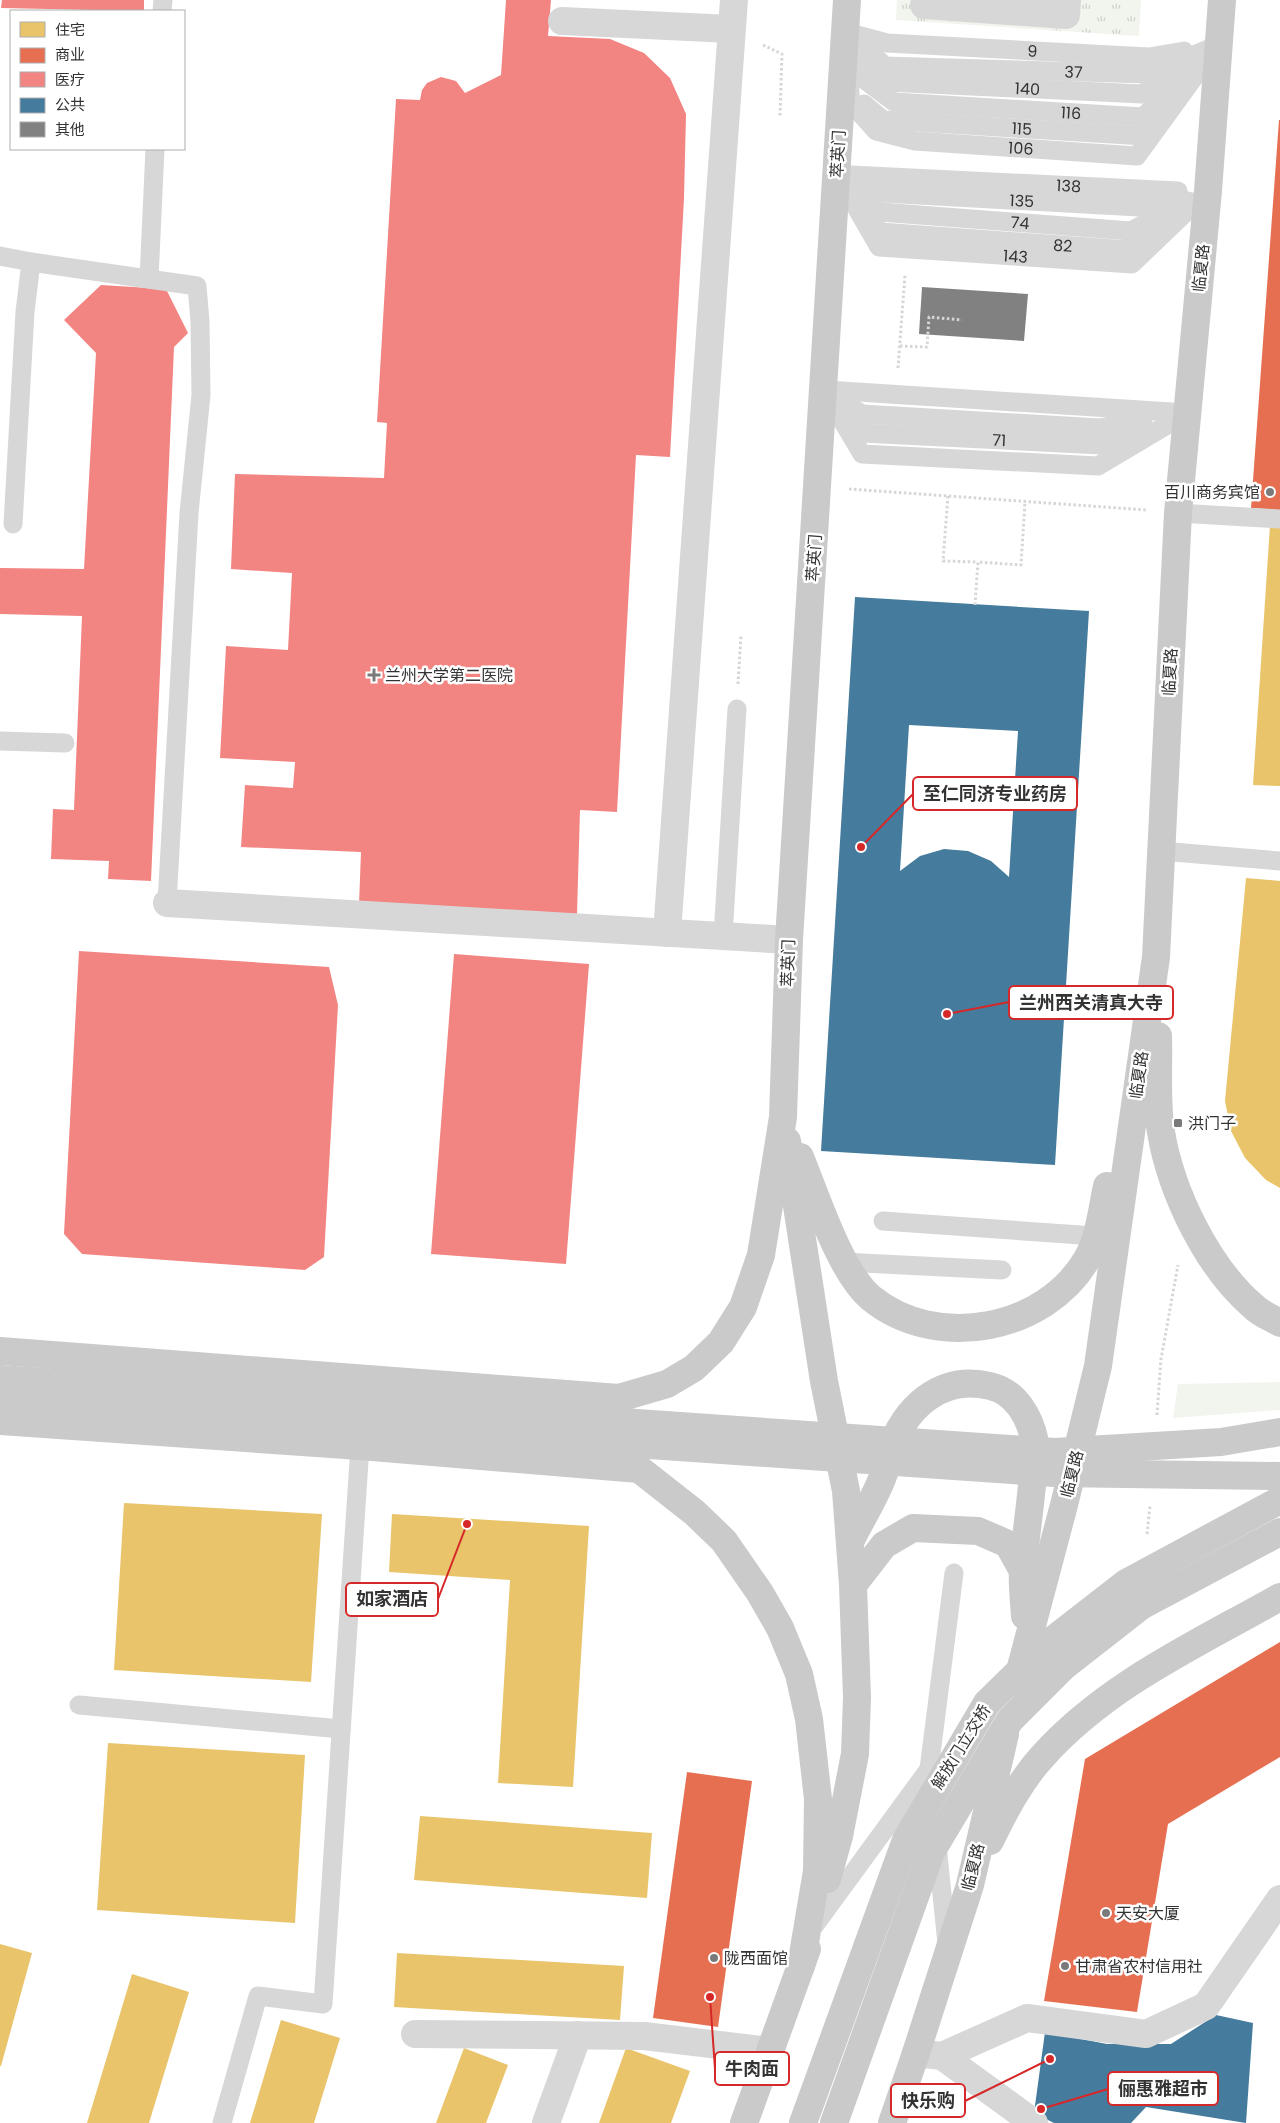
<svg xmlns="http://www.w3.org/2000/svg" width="1280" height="2123" viewBox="0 0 1280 2123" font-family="Poppins,'Noto Sans SC',sans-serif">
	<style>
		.grass { fill: #f1f5ed }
		.park { fill: url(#park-tufts) }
		.homes { fill: #e9c46a }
		.shops { fill: #e76f51 }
		.health { fill: #f28482 }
		.public { fill: #457b9d; fill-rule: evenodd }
		.building { fill: #818181 }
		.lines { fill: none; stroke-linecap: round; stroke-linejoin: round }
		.path { stroke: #d6d6d6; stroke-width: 3; stroke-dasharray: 2.5 2.5; stroke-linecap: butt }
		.lane { stroke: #d7d7d7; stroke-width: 19 }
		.street { stroke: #d7d7d7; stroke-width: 28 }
		.primary { stroke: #cacaca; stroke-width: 28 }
		.primary-bridge { stroke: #cacaca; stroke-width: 28 }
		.poi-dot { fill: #7a7a7a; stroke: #fff; stroke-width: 2 }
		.labels { text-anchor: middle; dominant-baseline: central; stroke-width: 5; stroke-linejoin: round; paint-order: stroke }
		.street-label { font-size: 16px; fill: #333; stroke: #fff }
		.poi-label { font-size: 16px; fill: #333; stroke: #fff; text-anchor: start }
		.leader { fill: none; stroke: #d62828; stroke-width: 2 }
		.callout-dot { fill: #d62828; stroke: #fff; stroke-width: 2 }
		.callout { fill: #fff; stroke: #d62828; stroke-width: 2 }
		.callout-label { font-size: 18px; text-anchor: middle; font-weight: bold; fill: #333 }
	</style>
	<defs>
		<pattern id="park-tufts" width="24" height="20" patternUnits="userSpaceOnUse" patternTransform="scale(1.25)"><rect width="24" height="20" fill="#f1f5ed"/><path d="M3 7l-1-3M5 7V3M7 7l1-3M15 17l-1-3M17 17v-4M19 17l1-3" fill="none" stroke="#cfd2cc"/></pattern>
	</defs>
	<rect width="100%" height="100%" fill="#fff"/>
	<polygon class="grass" points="1280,1382 1280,1410 1173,1418 1178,1384"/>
	<polygon class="park" points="897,0 1141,0 1139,36 896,20"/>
	<g class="homes">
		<polygon points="1270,525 1280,526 1280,786 1253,785"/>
		<polygon points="1246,878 1280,881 1280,1188 1266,1180 1245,1158 1231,1131 1225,1101"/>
		<polygon points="124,1503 322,1514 311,1682 114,1670"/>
		<polygon points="392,1514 589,1526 573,1787 498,1783 510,1580 389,1572"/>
		<polygon points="108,1743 305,1755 295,1923 97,1910"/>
		<polygon points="420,1816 652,1833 647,1898 414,1880"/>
		<polygon points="0,1944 32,1953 1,2066 0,2066"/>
		<polygon points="397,1953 624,1966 620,2020 394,2007"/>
		<polygon points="132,1974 189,1992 149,2123 87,2123"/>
		<polygon points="281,2020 340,2038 314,2123 250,2123"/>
		<polygon points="464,2048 508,2065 486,2123 436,2123"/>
		<polygon points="626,2048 690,2071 671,2123 599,2123"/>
	</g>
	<g class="shops">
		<polygon points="1279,120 1280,120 1280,510 1251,508"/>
		<polygon points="1280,1642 1280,1757 1168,1824 1137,2012 1044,2001 1085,1759"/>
		<polygon points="687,1772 752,1781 718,2027 653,2018"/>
	</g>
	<g class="health">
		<polygon points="2,0 144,0 144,11 1,8"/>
		<polygon points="506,0 551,0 548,36 610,39 644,53 670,78 686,114 684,198 670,457 636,455 617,812 580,810 577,914 359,905 361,852 241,847 245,785 293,788 295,762 220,758 226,646 288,650 292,573 231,569 235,474 384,478 387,423 377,422 396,99 420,100 422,90 427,83 441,77 456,81 465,93 501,75"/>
		<polygon points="101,285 166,289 188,333 174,347 151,881 108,879 109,861 51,859 53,809 74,810 82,616 0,614 0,568 84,569 96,353 64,320"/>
		<polygon points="79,951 329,967 338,1005 324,1257 305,1270 82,1254 64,1234"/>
		<polygon points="454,954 589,964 566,1264 431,1254"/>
	</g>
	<g class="public">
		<path d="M855 597 1089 611 1055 1165 821 1151ZM909 725 1018 731 1009 877 991 861 968 851 944 849 920 856 900 871Z"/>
		<polygon points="1216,2015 1253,2023 1246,2123 1146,2107 1131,2123 1054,2123 1034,2113 1045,2032 1107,2044 1171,2044"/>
	</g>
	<polygon class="building" points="922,287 1028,294 1024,341 919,334"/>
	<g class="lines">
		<g class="path">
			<polyline points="763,45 782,54 780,117"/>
			<polyline points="900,346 927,347 929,317 962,320"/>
			<polyline points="898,368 905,275"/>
			<polyline points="849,489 1147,510"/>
			<polyline points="948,496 943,561 978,562"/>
			<polyline points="975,605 978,562 1021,565 1025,502"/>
			<polyline points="738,684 741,635"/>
			<polyline points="1157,1415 1161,1359 1178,1265"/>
			<polyline points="1147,1534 1150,1506"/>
		</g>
		<g class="lane">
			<polyline points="162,11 163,0"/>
			<path id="s1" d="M846 32 887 43 1149 57 1184 51"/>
			<path id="s2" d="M848 38 866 81 894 102 1143 117 1183 78"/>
			<path id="s3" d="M859 48 886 82 1142 94 1181 69"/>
			<path id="s4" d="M869 52 885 66 1148 74 1218 45"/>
			<path id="s5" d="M849 83 851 103 876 131 915 141 1137 156 1217 46"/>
			<path id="s6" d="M864 104 883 120 1145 136 1155 123"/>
			<path id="s7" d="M837 174 879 247 1132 264 1208 191"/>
			<path id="s8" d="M837 174 882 193 1139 207 1181 198"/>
			<path id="s9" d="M851 175 1178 191"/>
			<path id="s10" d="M862 197 880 212 1131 231 1188 201"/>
			<path id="s11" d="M868 215 880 232 1128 250 1147 237"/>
			<polyline points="0,256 31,262"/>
			<polyline points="149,279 155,149"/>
			<polyline points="824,390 862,454 1098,466 1187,413"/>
			<polyline points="826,390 1187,413"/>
			<polyline points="842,402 862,414 1100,428 1143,421"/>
			<path id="s12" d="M847 416 862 433 1101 445 1143 430"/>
			<polyline points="1178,513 1280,519"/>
			<polyline points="13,524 25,312 31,262 197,286 200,321 201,395 189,513 167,903"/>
			<polyline points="0,741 65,743"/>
			<polyline points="1161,851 1280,861"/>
			<polyline points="723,936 737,709"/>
			<polyline points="883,1221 1095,1236"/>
			<polyline points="843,1262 1002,1270"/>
			<polyline points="79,1705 341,1729"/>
			<polyline points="932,1797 929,1769 954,1573"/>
			<polyline points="937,1845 947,1944"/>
			<polyline points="815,1925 929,1769"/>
			<polyline points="222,2123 258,1996 323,2004 360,1446"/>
		</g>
		<g class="street">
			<polyline points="924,5 1066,15 1067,0"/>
			<polyline points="562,21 731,29"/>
			<polyline points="167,903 789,940"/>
			<polyline points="667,933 734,0"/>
			<polyline points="415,2034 644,2036 770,2051"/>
			<polyline points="916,2053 942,2056 1027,2018 1146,2034 1206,2006 1280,1899"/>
			<polyline points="942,2056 1034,2123"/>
			<polyline points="546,2123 578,2035"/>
		</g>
		<g class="primary">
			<path d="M1158 1036C1159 1065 1156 1104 1161 1132 1171 1192 1207 1267 1254 1307 1261 1314 1272 1318 1280 1323"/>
			<polyline points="787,1141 824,1381 846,1491 853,1585 857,1697 855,1754 839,1836 827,1879"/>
			<path d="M800 1157C816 1196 840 1272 871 1298 936 1351 1045 1331 1087 1259 1099 1239 1102 1209 1107 1186"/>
			<polyline points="0,1351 619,1398 667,1384 694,1368 721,1342 743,1307 761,1255 783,1117 789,940 847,0"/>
			<polyline points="0,1421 360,1446 639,1469 695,1513 724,1541 760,1593 780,1628 799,1674 809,1719 818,1799 817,1871 801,1966"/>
			<path d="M851 1540C861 1519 875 1498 883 1476 886 1469 887 1461 889 1454 904 1408 940 1374 990 1386 1016 1392 1030 1417 1035 1442 1036 1451 1034 1463 1033 1472 1031 1505 1025 1537 1023 1570 1022 1585 1024 1601 1025 1616"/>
			<polyline points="853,1585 884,1545 913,1528 978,1531 1008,1544 1023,1571"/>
			<polyline points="1017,1682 1064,1505 1098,1366 1156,957 1178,513 1208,191 1222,0"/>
			<path d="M990 1841C1004 1812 1020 1781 1042 1757 1106 1685 1197 1644 1280 1597"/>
			<polyline points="744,2123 807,1949"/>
			<polyline points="892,2123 916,2053 970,1885 1005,1734"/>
		</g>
		<g class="primary-bridge">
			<polyline points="0,1379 1055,1452 1221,1442 1280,1432"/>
			<polyline points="0,1400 1054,1473 1280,1476"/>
			<polyline points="803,2123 906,1840 987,1703 1045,1646 1126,1583 1280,1500"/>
			<polyline points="834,2123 931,1852 1010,1720 1063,1667 1141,1606 1280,1532"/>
		</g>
	</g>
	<g class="poi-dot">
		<circle cx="1270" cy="492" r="5"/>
		<path d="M371.5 667.5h5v5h5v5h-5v5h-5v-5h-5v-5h5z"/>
		<rect x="1173" y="1118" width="10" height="10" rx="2.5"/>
		<circle cx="1106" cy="1913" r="5"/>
		<circle cx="714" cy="1958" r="5"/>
		<circle cx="1065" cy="1966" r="5"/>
	</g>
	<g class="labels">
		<g class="street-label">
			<text stroke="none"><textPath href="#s1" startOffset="188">9</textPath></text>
			<text stroke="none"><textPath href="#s4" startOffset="210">37</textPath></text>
			<text stroke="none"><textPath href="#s3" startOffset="185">140</textPath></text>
			<text stroke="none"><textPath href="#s2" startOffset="259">116</textPath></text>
			<text stroke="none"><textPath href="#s6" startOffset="164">115</textPath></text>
			<text stroke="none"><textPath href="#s5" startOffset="204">106</textPath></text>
			<text transform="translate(838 154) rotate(-87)">萃英门</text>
			<text stroke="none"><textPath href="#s9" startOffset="218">138</textPath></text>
			<text stroke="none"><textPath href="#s8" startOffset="189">135</textPath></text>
			<text stroke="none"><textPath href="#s10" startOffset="164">74</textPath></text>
			<text stroke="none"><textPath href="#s11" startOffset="204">82</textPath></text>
			<text stroke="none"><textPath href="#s7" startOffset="221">143</textPath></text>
			<text transform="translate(1201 268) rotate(-84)">临夏路</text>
			<text stroke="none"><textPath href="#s12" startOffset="160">71</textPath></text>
			<text transform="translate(814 558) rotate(-86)">萃英门</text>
			<text transform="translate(1170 672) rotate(-87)">临夏路</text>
			<text transform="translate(788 963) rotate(-88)">萃英门</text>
			<text transform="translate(1139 1075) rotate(-82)">临夏路</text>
			<text transform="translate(1072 1474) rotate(-76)">临夏路</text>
			<text transform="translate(961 1747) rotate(-58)">解放门立交桥</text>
			<text transform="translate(973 1867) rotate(-76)">临夏路</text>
		</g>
		<g class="poi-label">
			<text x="1260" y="492" text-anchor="end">百川商务宾馆</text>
			<text x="385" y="675">兰州大学第二医院</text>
			<text x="1188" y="1123">洪门子</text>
			<text x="1116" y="1913">天安大厦</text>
			<text x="724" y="1958">陇西面馆</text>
			<text x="1075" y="1966">甘肃省农村信用社</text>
		</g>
	</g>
	<path class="leader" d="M861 847L913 794M947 1014L1009 1002M467 1524L438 1599M710 1997L715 2069M1041 2109L1108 2089M1050 2059L965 2101"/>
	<g class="callout-dot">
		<circle cx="861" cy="847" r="5"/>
		<circle cx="947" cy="1014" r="5"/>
		<circle cx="467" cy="1524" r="5"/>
		<circle cx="710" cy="1997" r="5"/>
		<circle cx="1041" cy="2109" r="5"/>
		<circle cx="1050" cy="2059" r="5"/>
	</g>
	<g class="callout">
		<rect x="913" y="777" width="164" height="33" rx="5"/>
		<rect x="1009" y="986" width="164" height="33" rx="5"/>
		<rect x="346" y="1583" width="92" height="33" rx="5"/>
		<rect x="715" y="2052" width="74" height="33" rx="5"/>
		<rect x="1108" y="2072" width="110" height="33" rx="5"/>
		<rect x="891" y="2084" width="74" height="33" rx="5"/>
	</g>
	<g class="callout-label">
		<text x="995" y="800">至仁同济专业药房</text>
		<text x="1091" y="1009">兰州西关清真大寺</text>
		<text x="392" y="1605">如家酒店</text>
		<text x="752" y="2075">牛肉面</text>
		<text x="1163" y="2095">俪惠雅超市</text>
		<text x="928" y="2107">快乐购</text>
	</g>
	<rect x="10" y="10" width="175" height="140" fill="#ffffff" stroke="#adadad"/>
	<rect x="20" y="22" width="25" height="15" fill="#e9c46a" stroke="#adadad"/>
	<text x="55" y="35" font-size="15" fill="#333333">住宅</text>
	<rect x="20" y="48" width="25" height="15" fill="#e76f51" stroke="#adadad"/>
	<text x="55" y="60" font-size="15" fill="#333333">商业</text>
	<rect x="20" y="72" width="25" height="15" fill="#f28482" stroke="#adadad"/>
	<text x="55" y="85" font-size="15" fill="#333333">医疗</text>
	<rect x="20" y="98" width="25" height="15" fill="#457b9d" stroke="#adadad"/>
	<text x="55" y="110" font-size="15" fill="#333333">公共</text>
	<rect x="20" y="122" width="25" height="15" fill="#818181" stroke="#adadad"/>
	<text x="55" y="135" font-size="15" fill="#333333">其他</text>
</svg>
